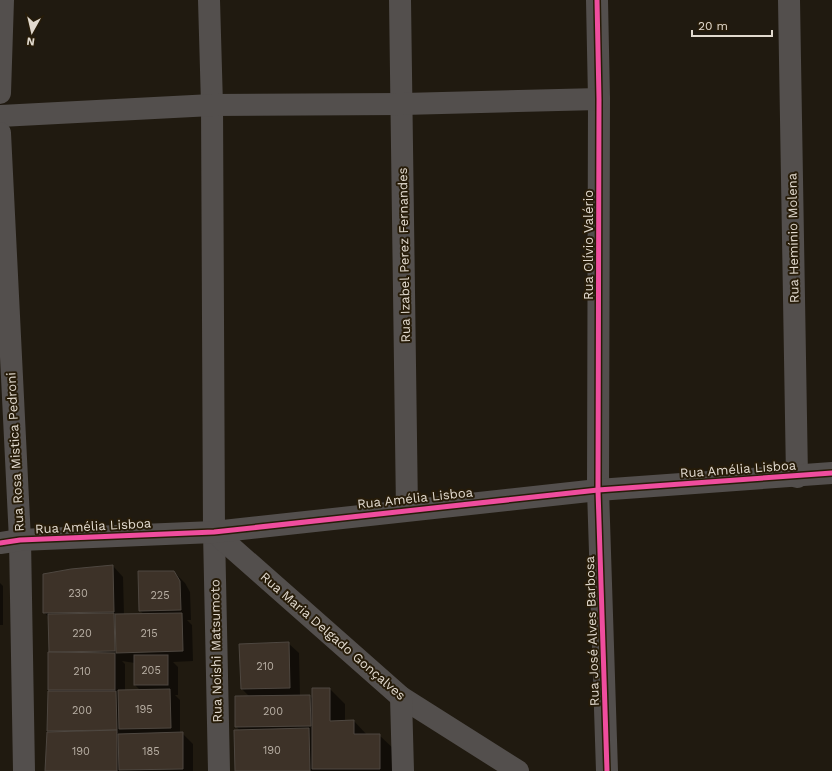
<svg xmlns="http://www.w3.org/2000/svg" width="832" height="771" viewBox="0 0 832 771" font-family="'Work Sans',sans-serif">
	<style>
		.shadow { fill: #0007; fill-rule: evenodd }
		.building { fill: #3d3228; stroke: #4e4740 }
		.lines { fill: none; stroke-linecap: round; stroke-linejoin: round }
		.street { stroke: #534f4d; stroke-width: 22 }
		.cycleway-casing { stroke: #271c09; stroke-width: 8 }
		.cycleway { stroke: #ef4d9e; stroke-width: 5 }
		.labels { text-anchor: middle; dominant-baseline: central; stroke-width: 4; stroke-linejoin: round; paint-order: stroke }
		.number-label { font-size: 11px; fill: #b8afa4 }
		.street-label { font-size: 13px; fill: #e1d9ce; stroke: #271c09 }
	</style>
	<rect width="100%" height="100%" fill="#201a10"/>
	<g class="shadow">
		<path d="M113 566 123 577 124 615H145L140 611 174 572 185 583 190 592 191 620H187L192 625 193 661 173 662 178 667V695H175L180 700V733H182L193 744V771H46L49 692H51L49 689V618L44 612ZM122 661 135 663V685L140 690H125V664Z"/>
		<polygon points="0,583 3,586 3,625 0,625"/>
		<polygon points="288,643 299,653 300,696 310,696 313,699 330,689 345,704 345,722 354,721 367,735 379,735 395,750 395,771 236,771 240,731 236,726 249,696 242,689"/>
	</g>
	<g class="building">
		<polygon points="113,565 114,612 43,613 43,574 71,569"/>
		<polygon points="138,571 174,571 180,581 181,610 139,611"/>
		<polygon points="114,613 115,651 49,652 48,614"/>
		<polygon points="182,613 183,651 116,653 115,614"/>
		<polygon points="289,642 290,688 241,689 239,644"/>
		<polygon points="48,652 115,653 115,690 48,690"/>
		<rect x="134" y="655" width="34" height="30"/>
		<polygon points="312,688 330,688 330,721 354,720 354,734 380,734 380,769 312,769"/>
		<polygon points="170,689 171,728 119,729 118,690"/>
		<polygon points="48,691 116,691 117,730 47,731"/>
		<polygon points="310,695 311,726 235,727 235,696"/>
		<polygon points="309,728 310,771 235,771 234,730"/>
		<polygon points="117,730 117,771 45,771 47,732"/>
		<polygon points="183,732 183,769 119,770 118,734"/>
	</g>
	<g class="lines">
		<g class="street">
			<polyline points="209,0 212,105 214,532 219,771"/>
			<polyline points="400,0 407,510"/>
			<polyline points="597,0 599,99 598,490 607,771"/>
			<polyline points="789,0 797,477"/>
			<polyline points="0,93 3,0"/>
			<polyline points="0,116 212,105 403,104 599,99"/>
			<polyline points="0,133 20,540 24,771"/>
			<polyline points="214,532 401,697 518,771"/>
			<polyline points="0,543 20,540 214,532 598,490 832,473"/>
			<polyline points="401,697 403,771"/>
		</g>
		<defs>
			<g id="cycleway">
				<polyline points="597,0 599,99 598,490 607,771"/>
				<polyline points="0,543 20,540 214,532 598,490 832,473"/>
			</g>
		</defs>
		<use href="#cycleway" class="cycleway-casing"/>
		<use href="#cycleway" class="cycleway"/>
	</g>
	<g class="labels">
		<g class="number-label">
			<text x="78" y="593">230</text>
			<text x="160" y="595">225</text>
			<text x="82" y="633">220</text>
			<text x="149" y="633">215</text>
			<text x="265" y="666">210</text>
			<text x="151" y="670">205</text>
			<text x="82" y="671">210</text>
			<text x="144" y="709">195</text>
			<text x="82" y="710">200</text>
			<text x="273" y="711">200</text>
			<text x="272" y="750">190</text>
			<text x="81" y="751">190</text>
			<text x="151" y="751">185</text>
		</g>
		<g class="street-label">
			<text transform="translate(793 238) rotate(-91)">Rua Hemínio Molena</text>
			<text transform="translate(588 245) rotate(-90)">Rua Olívio Valério</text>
			<text transform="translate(404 255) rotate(-91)">Rua Izabel Perez Fernandes</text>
			<text transform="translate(15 452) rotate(-93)">Rua Rosa Mistica Pedroni</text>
			<text transform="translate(738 469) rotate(-4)">Rua Amélia Lisboa</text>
			<text transform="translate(415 498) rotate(-6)">Rua Amélia Lisboa</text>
			<text transform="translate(93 526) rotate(-3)">Rua Amélia Lisboa</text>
			<text transform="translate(592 631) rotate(-92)">Rua José Alves Barbosa</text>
			<text transform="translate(333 636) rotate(41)">Rua Maria Delgado Gonçalves</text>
			<text transform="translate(216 651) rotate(-91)">Rua Noishi Matsumoto</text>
		</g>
	</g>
	<g transform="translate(32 32) rotate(188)" stroke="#271c09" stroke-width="3" paint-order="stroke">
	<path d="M0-3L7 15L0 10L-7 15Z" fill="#e1d9ce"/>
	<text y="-6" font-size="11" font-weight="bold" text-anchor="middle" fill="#e1d9ce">N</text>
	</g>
	<path d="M692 30v6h80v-6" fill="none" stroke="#e1d9ce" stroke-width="2"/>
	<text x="698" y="30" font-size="12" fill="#e1d9ce" stroke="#271c09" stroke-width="3" paint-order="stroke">20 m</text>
</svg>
